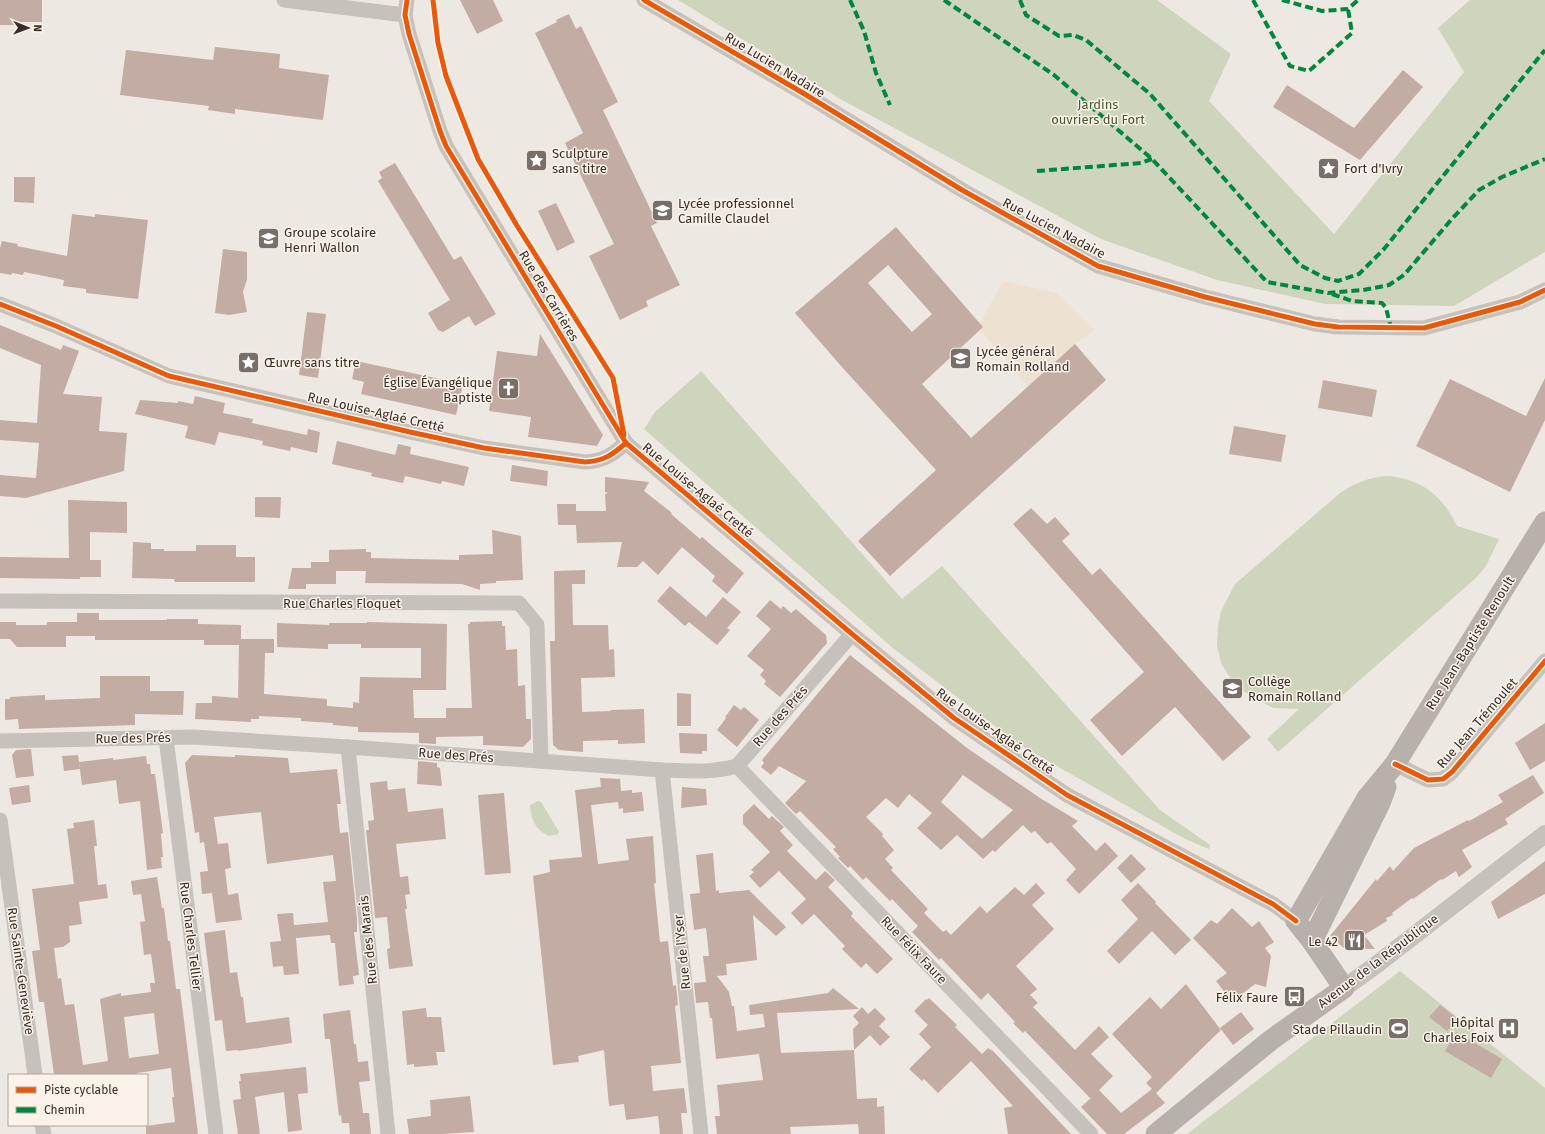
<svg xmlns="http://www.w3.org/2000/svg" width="1545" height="1134" viewBox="0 0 1545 1134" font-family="'Fira Sans',sans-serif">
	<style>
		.green { fill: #cfd4bc }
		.plaza { fill: #ede1d1 }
		.building { fill: #c3aca3; fill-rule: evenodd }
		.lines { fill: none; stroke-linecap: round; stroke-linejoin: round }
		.minor { stroke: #c7c1bb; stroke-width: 15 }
		.tertiary { stroke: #c7c1bb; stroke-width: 18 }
		.secondary { stroke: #b8b1ab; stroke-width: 21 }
		.quiet { stroke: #00873e; stroke-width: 4; stroke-dasharray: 8 4; stroke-linecap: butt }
		.cycleway-casing { stroke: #fbf3ea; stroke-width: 8 }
		.cycleway { stroke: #e8590c; stroke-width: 5 }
		.labels { text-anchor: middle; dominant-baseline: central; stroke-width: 3; stroke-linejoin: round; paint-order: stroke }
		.street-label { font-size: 13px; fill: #392e28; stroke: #fbf3ea }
		.park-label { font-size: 13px; fill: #47582b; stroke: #fbf3ea }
		.poi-label { font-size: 13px; fill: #392e28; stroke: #fbf3ea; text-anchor: start }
	</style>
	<rect width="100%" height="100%" fill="#eee8e2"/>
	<g class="green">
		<polygon points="678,0 1157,0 1231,54 1209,101 1334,234 1464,72 1438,28 1470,0 1545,0 1545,252 1454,306 1325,304 1217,280 1101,239 842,100"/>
		<polygon points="701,371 902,599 942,566 1160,810 1210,845 1209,849 1185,839 1020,745 894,649 644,429 655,412"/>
		<path d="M1387 476C1422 479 1442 495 1457 526L1499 539 1486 566 1477 577 1278 752 1267 739 1299 709 1273 708 1243 691 1231 679 1221 663 1217 645 1218 626 1221 611 1235 584 1340 493C1355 483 1369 477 1387 476Z"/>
		<path d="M538 801 541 802 559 832 558 834 549 836C535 830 531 819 530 805Z"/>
		<polygon points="1400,971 1545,1088 1545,1134 1187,1134"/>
	</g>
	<polygon class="plaza" points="1003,281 1057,293 1094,330 1075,344 1028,386 980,330 983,327 980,323"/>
	<g class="building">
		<polygon points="0,0 42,0 42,22 16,22 16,25 0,25"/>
		<polygon points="460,0 493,0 503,21 477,34"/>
		<polygon points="569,14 576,29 581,26 618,102 603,110 657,223 651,226 680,285 646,301 648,306 620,320 589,256 614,244 565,143 583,133 535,33 557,22 556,20"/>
		<polygon points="215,47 280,54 279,68 329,75 323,120 235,109 235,114 208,110 209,106 120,95 126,50 213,60"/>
		<polygon points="1403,70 1423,87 1360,160 1273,107 1287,85 1354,128"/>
		<polygon points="395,163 454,260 461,256 496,314 475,326 469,316 443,332 438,330 428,313 450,300 378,181 382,178 379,172"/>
		<polygon points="14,177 35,177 34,203 14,202"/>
		<polygon points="556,203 575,242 557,251 538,211"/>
		<polygon points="72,214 95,217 95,214 148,220 138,299 86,293 86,289 63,286 64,280 24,272 23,275 12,273 11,275 0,273 0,248 2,241 18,244 17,246 67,256"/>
		<path d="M896 227 983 327 922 384 971 438 1075 344 1106 380 890 576 858 541 936 470 841 366 795 313ZM888 265 932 314 912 332 868 283Z"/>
		<polygon points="223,249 247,252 247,279 243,292 247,312 229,315 215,313"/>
		<polygon points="307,312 326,314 318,378 299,375"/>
		<polygon points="0,325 61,350 63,345 79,351 63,394 102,397 99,431 127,433 124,471 26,498 0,496 0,475 36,478 39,443 0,440 0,420 37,423 41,365 0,348"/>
		<polygon points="540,334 603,435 597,446 528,437 531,417 489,411 497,351 537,356"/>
		<polygon points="356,361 463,384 456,415 361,394 364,382 352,379"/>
		<polygon points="1545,378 1545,420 1510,492 1416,446 1450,379 1526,416"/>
		<polygon points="1323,380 1377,390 1372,417 1318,408"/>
		<polygon points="195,396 225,403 223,413 253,419 252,423 307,435 308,429 320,432 317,453 291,447 290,451 262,445 263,441 219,432 215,445 185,438 188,426 135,414 140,400 178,403 178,401 193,404"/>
		<polygon points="1234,426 1286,435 1281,462 1229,454"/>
		<polygon points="337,441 395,455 398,444 411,447 410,454 469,467 464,486 442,481 441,484 405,476 403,483 371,476 372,473 332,464"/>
		<polygon points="512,465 548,471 547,486 510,481"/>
		<polygon points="605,477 649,482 644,491 672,513 671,514 700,539 702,537 744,573 727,594 712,581 715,576 682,547 658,575 643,561 637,567 617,567 622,542 577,543 576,525 558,525 557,504 576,504 576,511 606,511 605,494 608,493 605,492"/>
		<polygon points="255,497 281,497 280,518 255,517"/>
		<polygon points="68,500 127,502 127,533 90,532 90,560 101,560 101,577 80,577 80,579 0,578 0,557 69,558"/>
		<polygon points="1031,508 1047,524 1055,517 1070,534 1062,541 1092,575 1100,568 1251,737 1223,761 1175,707 1122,756 1090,720 1144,672 1013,524"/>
		<polygon points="492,530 521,536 523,580 496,581 496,583 480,584 480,590 462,584 365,583 366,571 336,571 336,584 306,584 306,589 288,589 292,568 311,568 311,562 329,562 329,550 366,549 366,552 371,552 371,558 459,560 459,555 493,554"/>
		<polygon points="133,542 151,543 151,549 164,549 164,551 196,551 196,545 236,545 236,557 255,557 255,582 175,582 174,579 132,578"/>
		<polygon points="585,570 585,584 572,584 573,625 608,625 609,650 614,649 615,677 581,678 582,712 611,711 610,710 644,709 645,743 618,744 618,740 583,741 583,752 559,750 553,745 550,641 555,641 554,571"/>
		<polygon points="670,586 706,617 723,597 741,612 727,628 730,630 717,645 689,622 685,626 657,601"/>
		<polygon points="770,600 781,609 783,606 791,613 796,609 826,635 827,643 780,697 764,684 766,681 760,675 764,670 747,656 771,629 756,616"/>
		<polygon points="77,613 99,613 99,620 167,620 167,619 198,619 198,624 241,625 241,639 274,639 274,653 265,653 264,694 327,699 327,706 353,708 353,702 359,703 360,677 421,678 421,648 361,648 361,644 328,644 328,649 277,647 277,623 329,625 329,623 367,623 367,622 447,624 446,690 413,690 414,718 446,718 446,708 472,708 468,624 470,624 470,622 502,621 502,626 505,626 506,650 517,649 518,686 525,685 526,719 531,719 531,739 523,747 483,745 483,736 436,737 436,744 419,743 419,733 358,732 358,727 333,725 333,723 301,721 301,718 259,716 259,719 251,719 251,722 195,719 196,703 212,703 212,696 238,698 239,645 204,645 204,640 95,640 95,636 66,636 66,647 17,647 10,639 0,639 0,622 16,622 16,625 47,625 47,622 77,622"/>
		<path d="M850 655 967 748 1040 798 1078 821 1072 826 1096 851 1105 842 1118 856 1079 894 1066 880 1076 869 1051 842 1047 844 1035 831 1031 833 1023 825 995 852 993 850 983 859 957 835 941 850 917 828 932 813 909 794 898 808 886 798 866 817 883 834 882 836 894 850 885 859 893 868 891 870 928 909 924 913 943 932 946 930 951 935 980 906 987 913 1015 887 1024 895 1036 883 1045 893 1032 905 1054 929 1016 966 1037 989 1030 995 1038 1003 1033 1007 1075 1050 1099 1026 1109 1037 1091 1054 1113 1076 1099 1090 1121 1113 1152 1089 1146 1083 1152 1077 1112 1034 1150 997 1161 1009 1186 984 1221 1030 1156 1093 1165 1103 1124 1134H1107L1081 1107 1092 1097 1090 1098 1025 1031 1023 1033 1013 1023 1015 1022 988 993 981 1000 941 958 939 960 912 932 918 926 892 899 890 901 866 877 863 880 850 866 848 868 838 858 840 857 833 849 836 847 800 811 796 814 785 803 806 781 779 766 771 775 761 767 764 763 762 760ZM963 775 1013 810 982 839 941 802Z"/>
		<polygon points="100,676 150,676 150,691 184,691 183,715 135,714 135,725 19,729 18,719 5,720 5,699 10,699 10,697 45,695 45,700 100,698"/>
		<polygon points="677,693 691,694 691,726 677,726"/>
		<polygon points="734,705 741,710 744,707 759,720 737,747 717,730 726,718 725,717"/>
		<polygon points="1545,723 1545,761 1530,770 1515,743"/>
		<polygon points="679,733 707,734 707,751 702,751 702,754 680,753"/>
		<polygon points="31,749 34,776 16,778 12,755 16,750"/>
		<polygon points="78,755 80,769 64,771 62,756"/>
		<polygon points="192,755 235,757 235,755 288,758 290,773 337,769 341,804 337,804 340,833 348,832 357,920 357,932 354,932 359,975 353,976 354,984 339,986 335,943 331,943 330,935 296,938 299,974 284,975 283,966 273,967 270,942 281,941 277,914 293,913 294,925 328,922 323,882 336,881 333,855 267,864 261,812 214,817 218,844 228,843 231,868 225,869 228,895 238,893 242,920 216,923 212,893 202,894 200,872 208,871 204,842 200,843 199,832 195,833 185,763"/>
		<polygon points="146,756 147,764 150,764 151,774 155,774 163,833 161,834 163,857 161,857 162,868 147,870 140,801 119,804 116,780 82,785 79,762 113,758 113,760"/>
		<polygon points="418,761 437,763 437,767 440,768 442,786 417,784"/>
		<polygon points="1533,775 1544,793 1505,819 1508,824 1462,850 1472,867 1459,877 1456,871 1442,880 1441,879 1413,899 1412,898 1392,913 1393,915 1386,918 1387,921 1364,935 1375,949 1344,948 1330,936 1376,879 1377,881 1390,866 1393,871 1414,848 1468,820 1469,821 1503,802 1498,795"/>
		<polygon points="600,778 620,779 621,791 632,790 632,793 642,792 644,811 623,813 623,808 619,809 618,802 591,805 598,864 629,860 626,839 653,836 656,883 654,883 660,942 668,941 673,986 676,985 678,1005 675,1006 681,1063 651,1066 653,1091 684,1088 687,1113 681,1113 683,1134 660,1134 658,1116 626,1120 624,1104 609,1106 604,1050 578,1056 579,1062 553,1065 533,876 550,872 549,860 582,857 575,790 601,787"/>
		<polygon points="387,781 388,790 405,788 408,812 443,808 446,839 396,844 400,877 408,876 410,894 405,895 407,909 405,909 413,966 389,969 387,949 390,948 387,917 375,918 366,830 369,830 368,821 374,820 370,783"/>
		<polygon points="29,785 31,802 12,805 9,788"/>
		<polygon points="682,787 706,789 707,805 681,808"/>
		<polygon points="504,793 511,873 485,875 478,795"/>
		<polygon points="754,804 769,819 772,816 784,827 780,831 793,845 787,851 816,880 825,871 835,880 828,887 853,913 851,916 893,959 877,974 866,963 861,968 842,949 845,946 814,914 802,925 791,913 806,899 779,871 760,888 749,876 754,872 751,870 770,852 743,824 743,815"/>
		<path d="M94 820 97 846H94L98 885 106 884 108 898 79 902 82 924 69 926 70 942 63 947 54 948 58 979 61 978 65 1005 74 1004 83 1065 108 1061 100 999 121 993V996L151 992 150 983H155L151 954 144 955 140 922 145 921 141 894 133 895 131 881 157 877 162 908H164L168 941H170L176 989H180L198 1134H146V1126L175 1122 172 1097H174L171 1068 137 1073V1075H54L44 1002H39L32 951 40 950 32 889 74 884 67 829 74 828 73 823ZM154 1013 159 1054 129 1058 124 1017Z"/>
		<polygon points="713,853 716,891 719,890 719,893 749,890 786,927 776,936 753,915 757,960 726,964 727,975 717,976 729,992 732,1006 734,1006 737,1031 765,1027 763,1014 750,1015 749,1005 828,993 833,988 859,1009 777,1013 781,1053 854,1050 857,1099 877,1098 877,1107 884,1106 885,1134 859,1134 858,1124 790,1127 791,1134 717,1134 715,1116 720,1116 717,1085 763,1080 759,1054 716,1059 712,1018 710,1018 708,1002 696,1003 694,983 706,982 703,956 709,956 706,928 694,930 690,894 700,893 696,855"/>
		<polygon points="1131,854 1146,869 1131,883 1117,868"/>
		<polygon points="1545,861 1545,894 1498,919 1491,902"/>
		<polygon points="1138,883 1156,902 1155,903 1191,940 1175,955 1152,931 1119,964 1107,951 1138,919 1121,900"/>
		<polygon points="1232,908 1252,927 1259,921 1274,942 1265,948 1271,956 1266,987 1255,984 1232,1002 1216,981 1227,973 1193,938 1211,920 1217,924"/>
		<polygon points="225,930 230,973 237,972 241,997 243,997 246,1023 289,1017 292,1043 238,1051 238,1050 226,1051 222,1020 215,1021 204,933"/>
		<polygon points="929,998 957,1025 955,1027 982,1054 988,1048 993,1051 1071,1134 1008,1134 1004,1108 1013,1106 971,1061 938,1093 924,1079 922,1081 909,1069 931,1047 919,1034 928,1025 914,1011 926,999 927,1000"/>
		<polygon points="1440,1005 1458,1019 1447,1031 1429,1017"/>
		<polygon points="862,1007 868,1014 875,1008 886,1019 879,1026 890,1037 880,1046 870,1035 854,1050 853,1029 859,1023 853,1016"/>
		<polygon points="426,1008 427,1017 441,1017 445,1052 436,1052 438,1065 414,1067 414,1064 407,1065 402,1011"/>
		<polygon points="350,1010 354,1044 356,1044 358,1062 368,1061 370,1081 359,1082 363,1113 369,1113 371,1134 350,1134 349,1123 342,1123 341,1115 339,1116 330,1039 325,1039 323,1014"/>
		<polygon points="1241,1012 1254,1029 1233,1045 1220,1028"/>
		<polygon points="1456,1032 1502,1059 1491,1078 1445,1051"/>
		<polygon points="306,1067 308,1093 298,1094 302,1130 288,1132 284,1092 255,1097 260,1134 238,1134 233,1100 241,1099 239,1081 241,1081 240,1074"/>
		<polygon points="470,1096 474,1132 442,1134 409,1134 407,1119 431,1116 430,1100"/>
	</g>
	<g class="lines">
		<g class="minor">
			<polyline points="284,0 405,15"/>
			<polyline points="407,0 405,15 409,34 440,131 446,146 626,443 852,634 954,718 1067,795 1273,904 1296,921"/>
			<polyline points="644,0 803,93 962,190 1098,266 1205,297 1315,324 1338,327 1424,328 1520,302 1545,290"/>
			<path d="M0 304 56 326 169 376 410 432 484 448 585 462C604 461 612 455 626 443"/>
			<polyline points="0,601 519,603 537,625 541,761"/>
			<polyline points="166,738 216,1134"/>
			<path d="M0 741 193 737 348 747 662 770C688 771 712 773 737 766L852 634"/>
			<polyline points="348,747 388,1134"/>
			<polyline points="1395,764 1428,780 1443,779 1452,772 1545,661"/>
			<polyline points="737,766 1091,1134"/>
			<polyline points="662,770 701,1134"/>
			<polyline points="0,820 35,1075"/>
			<polyline points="42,1125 44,1134"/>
		</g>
		<polyline class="tertiary" points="1344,988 1376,965 1545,834"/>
		<g class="secondary">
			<polyline points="1312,941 1380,803 1386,787"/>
			<polyline points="1156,1134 1271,1040 1344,988 1312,941 1296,921 1367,798 1395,764 1545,522"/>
		</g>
		<g class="quiet">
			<polyline points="850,0 864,31 876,73 890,105"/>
			<polyline points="944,0 1054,75 1152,159 1267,282 1328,293 1363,290 1389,285 1404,275 1451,220 1479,190 1502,177 1545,159"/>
			<polyline points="1020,0 1026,15 1059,36 1073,35 1086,40 1150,94 1300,265 1325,278 1338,281 1359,274 1384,249 1545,50"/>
			<polyline points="1253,0 1290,66 1309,71 1352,33 1348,9"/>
			<polyline points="1282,0 1322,11 1348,9 1358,0"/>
			<polyline points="1037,171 1141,163 1152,159"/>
			<polyline points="1332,294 1352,301 1382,303 1386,308 1391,328"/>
		</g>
		<defs>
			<g id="cycleway">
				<polyline points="407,0 405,15 409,34 440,131 446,146 626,443 852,634 954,718 1067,795 1273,904 1296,921"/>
				<polyline points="433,0 438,43 446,76 478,159 516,224 613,378 624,435"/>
				<polyline points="644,0 803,93 962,190 1098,266 1205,297 1315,324 1338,327 1424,328 1520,302 1545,290"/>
				<path d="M0 304 56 326 169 376 410 432 484 448 585 462C604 461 612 455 626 443"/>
				<polyline points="1395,764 1428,780 1443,779 1452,772 1545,661"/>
			</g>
		</defs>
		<use href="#cycleway" class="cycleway-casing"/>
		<use href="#cycleway" class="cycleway"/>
	</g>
	<defs>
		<symbol id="sight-square" viewBox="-11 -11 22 22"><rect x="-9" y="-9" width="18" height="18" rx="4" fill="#786f69" stroke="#fbf3ea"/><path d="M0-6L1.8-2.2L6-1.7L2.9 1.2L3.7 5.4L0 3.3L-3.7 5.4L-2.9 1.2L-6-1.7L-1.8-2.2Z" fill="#fff"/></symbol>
		<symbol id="school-square" viewBox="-11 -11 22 22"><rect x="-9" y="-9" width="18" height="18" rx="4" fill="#786f69" stroke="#fbf3ea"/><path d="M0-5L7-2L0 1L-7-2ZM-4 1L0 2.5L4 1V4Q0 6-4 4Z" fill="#fff"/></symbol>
		<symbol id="church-square" viewBox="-11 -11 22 22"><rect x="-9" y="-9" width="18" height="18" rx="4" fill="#786f69" stroke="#fbf3ea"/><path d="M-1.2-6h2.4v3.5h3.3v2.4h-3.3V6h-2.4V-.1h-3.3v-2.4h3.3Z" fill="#fff"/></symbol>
		<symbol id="restaurant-square" viewBox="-11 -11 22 22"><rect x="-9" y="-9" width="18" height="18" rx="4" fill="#786f69" stroke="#fbf3ea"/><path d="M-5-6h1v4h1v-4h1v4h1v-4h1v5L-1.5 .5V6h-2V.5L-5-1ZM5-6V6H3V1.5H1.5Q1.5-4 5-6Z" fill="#fff"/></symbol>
		<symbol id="bus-square" viewBox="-11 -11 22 22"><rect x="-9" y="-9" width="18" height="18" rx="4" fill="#786f69" stroke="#fbf3ea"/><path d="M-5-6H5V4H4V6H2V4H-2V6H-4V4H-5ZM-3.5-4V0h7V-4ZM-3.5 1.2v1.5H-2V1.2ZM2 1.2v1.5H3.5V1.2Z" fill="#fff"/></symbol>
		<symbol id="stadium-square" viewBox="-11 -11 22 22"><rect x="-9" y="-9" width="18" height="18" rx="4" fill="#786f69" stroke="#fbf3ea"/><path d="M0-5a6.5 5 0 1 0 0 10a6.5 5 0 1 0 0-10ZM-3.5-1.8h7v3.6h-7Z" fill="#fff"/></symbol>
		<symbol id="hospital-square" viewBox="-11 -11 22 22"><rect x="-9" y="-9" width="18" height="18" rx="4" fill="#786f69" stroke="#fbf3ea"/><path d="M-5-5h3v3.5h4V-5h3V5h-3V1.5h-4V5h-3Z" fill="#fff"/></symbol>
	</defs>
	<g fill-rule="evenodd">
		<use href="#sight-square" x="524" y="148" width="25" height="25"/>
		<use href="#sight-square" x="1316" y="156" width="25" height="25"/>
		<use href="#school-square" x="650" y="198" width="25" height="25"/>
		<use href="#school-square" x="256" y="226" width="25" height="25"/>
		<use href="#school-square" x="948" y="346" width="25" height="25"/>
		<use href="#sight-square" x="236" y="350" width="25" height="25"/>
		<use href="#church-square" x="496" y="376" width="25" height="25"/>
		<use href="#school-square" x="1220" y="676" width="25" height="25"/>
		<use href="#restaurant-square" x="1342" y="928" width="25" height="25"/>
		<use href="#bus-square" x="1282" y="984" width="25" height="25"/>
		<use href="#stadium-square" x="1386" y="1016" width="25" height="25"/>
		<use href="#hospital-square" x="1496" y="1016" width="25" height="25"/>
	</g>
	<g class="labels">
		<g class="street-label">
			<text transform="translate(775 65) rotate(31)">Rue Lucien Nadaire</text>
			<text transform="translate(1054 228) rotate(28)">Rue Lucien Nadaire</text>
			<text transform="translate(549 296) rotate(59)">Rue des Carrières</text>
			<text transform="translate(376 412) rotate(13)">Rue Louise-Aglaé Cretté</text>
			<text transform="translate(698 490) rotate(40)">Rue Louise-Aglaé Cretté</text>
			<text x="342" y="603">Rue Charles Floquet</text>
			<text transform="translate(1470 643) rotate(-58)">Rue Jean-Baptiste Renoult</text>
			<text transform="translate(780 716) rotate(-49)">Rue des Prés</text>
			<text transform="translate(1477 723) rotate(-49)">Rue Jean Trémoulet</text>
			<text transform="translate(995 731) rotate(35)">Rue Louise-Aglaé Cretté</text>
			<text transform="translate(133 738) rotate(-1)">Rue des Prés</text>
			<text transform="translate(456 755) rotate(4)">Rue des Prés</text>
			<text transform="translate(191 936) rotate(83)">Rue Charles Tellier</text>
			<text transform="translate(368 940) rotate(-96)">Rue des Marais</text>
			<text transform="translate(914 950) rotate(46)">Rue Félix Faure</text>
			<text transform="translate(682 952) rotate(-96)">Rue de l'Yser</text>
			<text transform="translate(1378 961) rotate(-37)">Avenue de la République</text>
			<text transform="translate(21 971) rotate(82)">Rue Sainte-Geneviève</text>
		</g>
		<g class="park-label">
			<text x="1098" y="104">Jardins<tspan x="1098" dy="15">ouvriers du Fort</tspan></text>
		</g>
		<g class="poi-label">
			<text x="552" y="153">Sculpture<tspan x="552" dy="15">sans titre</tspan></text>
			<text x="1344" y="168">Fort d'Ivry</text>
			<text x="678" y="203">Lycée professionnel<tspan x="678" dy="15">Camille Claudel</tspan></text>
			<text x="284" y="232">Groupe scolaire<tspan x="284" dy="15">Henri Wallon</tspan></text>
			<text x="976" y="351">Lycée général<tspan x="976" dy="15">Romain Rolland</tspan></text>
			<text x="264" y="362">Œuvre sans titre</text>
			<text x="492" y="382" text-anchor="end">Église Évangélique<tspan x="492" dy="15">Baptiste</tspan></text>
			<text x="1248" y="681">Collège<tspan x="1248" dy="15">Romain Rolland</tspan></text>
			<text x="1338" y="941" text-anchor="end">Le 42</text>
			<text x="1278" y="997" text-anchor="end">Félix Faure</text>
			<text x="1494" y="1022" text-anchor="end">Hôpital<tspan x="1494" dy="15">Charles Foix</tspan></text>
			<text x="1382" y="1029" text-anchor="end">Stade Pillaudin</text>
		</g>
	</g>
	<rect x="8" y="1074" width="140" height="52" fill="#fbf3ea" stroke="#ada49c"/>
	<rect x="16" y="1087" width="20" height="6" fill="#e8590c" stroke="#ada49c"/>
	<text x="44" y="1094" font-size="12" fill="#392e28">Piste cyclable</text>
	<rect x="16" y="1107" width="20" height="6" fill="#00873e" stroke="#ada49c"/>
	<text x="44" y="1114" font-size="12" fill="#392e28">Chemin</text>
	<g transform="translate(28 28) rotate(91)" stroke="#fbf3ea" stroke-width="3" paint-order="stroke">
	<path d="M0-3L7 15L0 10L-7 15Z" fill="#392e28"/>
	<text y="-6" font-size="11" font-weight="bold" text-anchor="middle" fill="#392e28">N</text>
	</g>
</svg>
